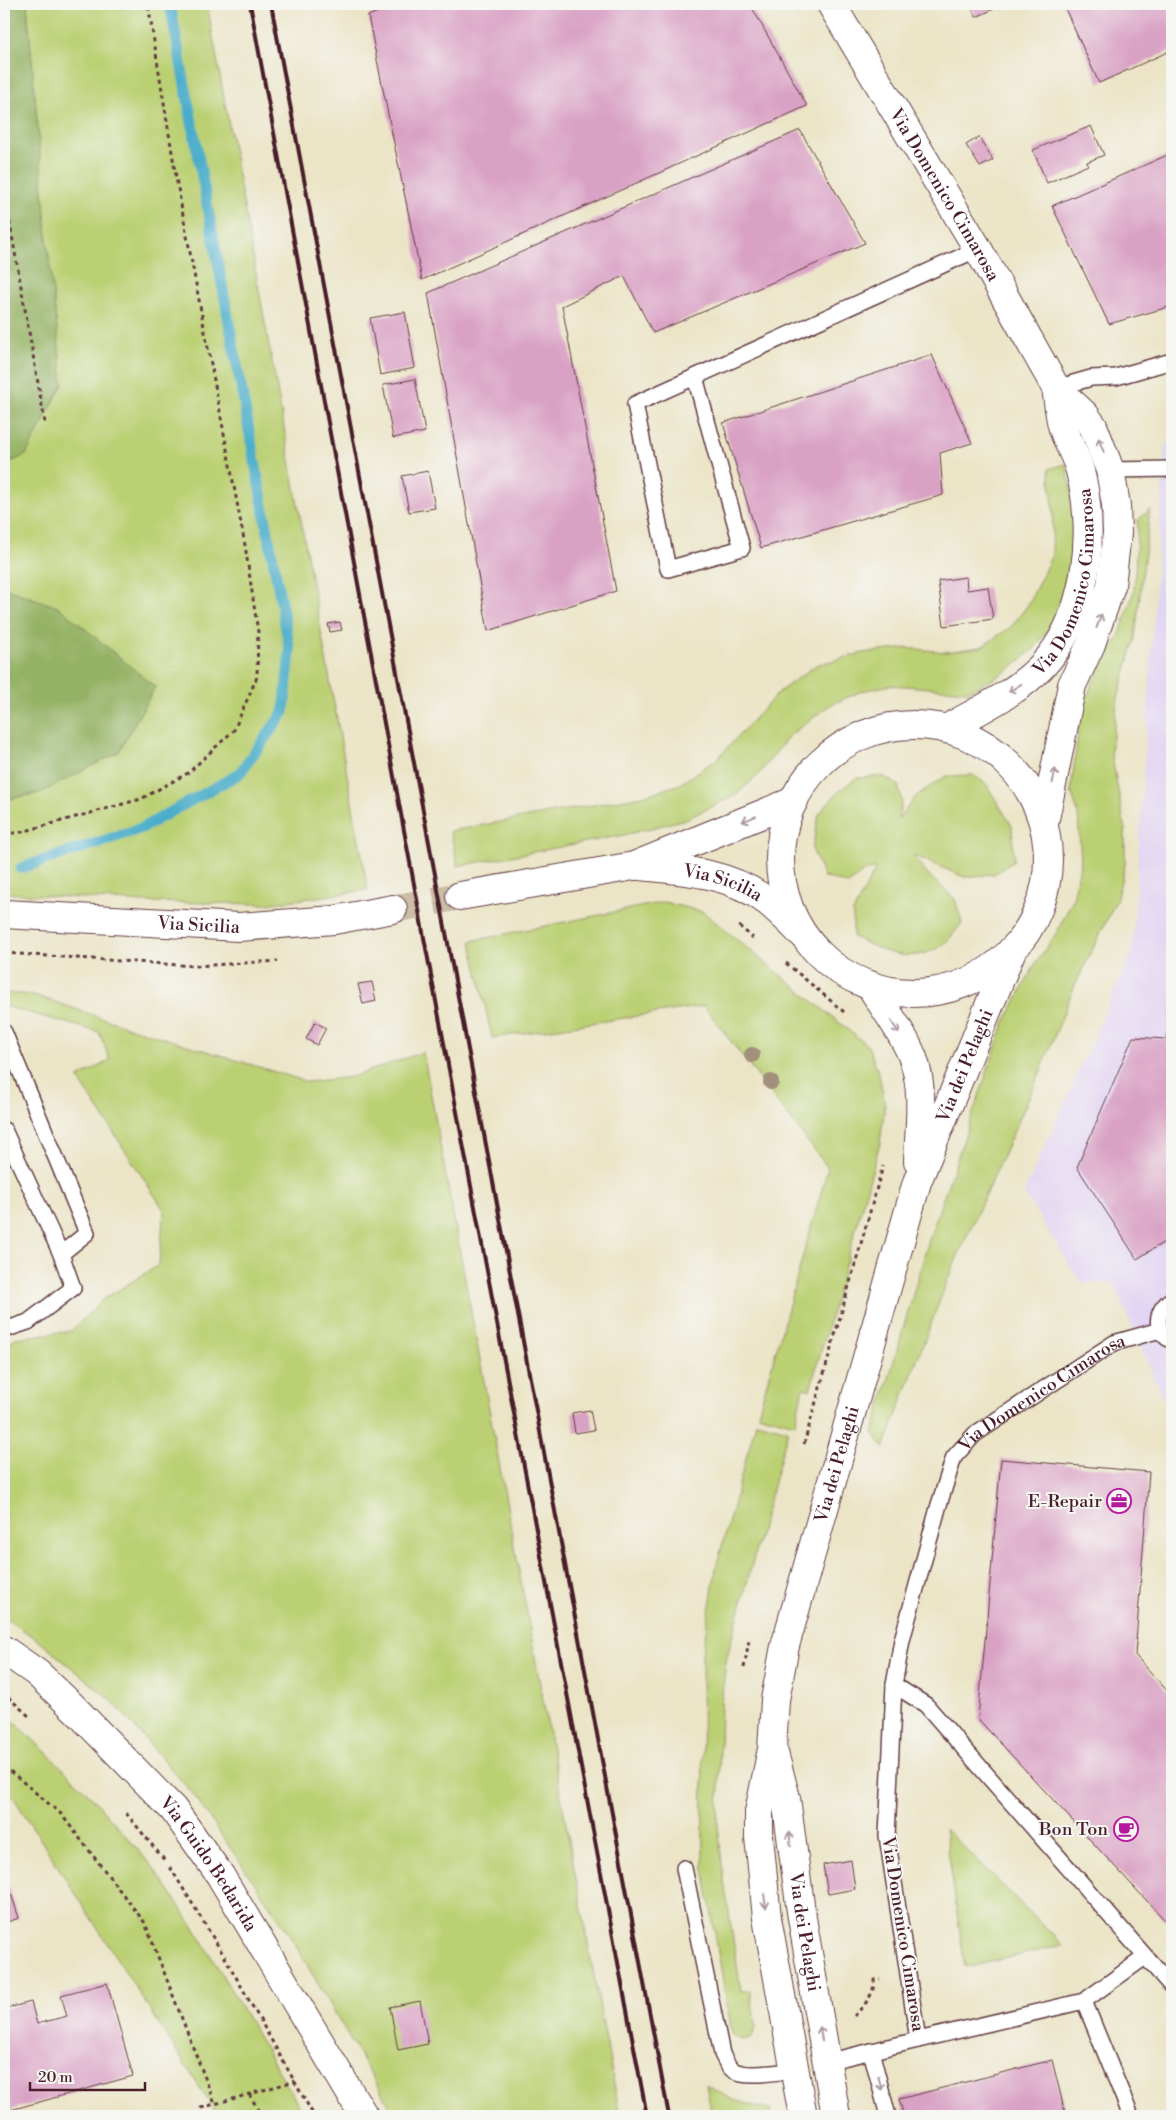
<svg xmlns="http://www.w3.org/2000/svg" width="1176" height="2120" viewBox="0 0 1176 2120" font-family="'Libre Bodoni',serif">
	<style>
		.built { fill: #e2d4f3 }
		.green { fill: #bbd073; stroke: #82784f }
		.forest { fill: #94b265; stroke: #6f6848 }
		.lines { fill: none; stroke-linecap: round; stroke-linejoin: round }
		.stream { stroke: #4badca; stroke-width: 11 }
		.building { fill: #d9a1c4 }
		.minor-tunnel { stroke: #cbbda7; stroke-width: 28; stroke-dasharray: 28 14; stroke-linecap: butt }
		.service-casing { stroke: #623d42; stroke-width: 18 }
		.minor-casing { stroke: #623d42; stroke-width: 30 }
		.tertiary-casing { stroke: #623d42; stroke-width: 30 }
		.path { stroke: #623d42; stroke-width: 3; stroke-dasharray: 4 4; stroke-linecap: butt }
		.service { stroke: #fff; stroke-width: 15 }
		.minor { stroke: #fff; stroke-width: 28 }
		.tertiary { stroke: #fff; stroke-width: 28 }
		.rail { stroke: #4a1f2b; stroke-width: 4 }
		.tree { fill: #a2907b }
		.oneway { stroke: #ae9aa0 }
		.labels { text-anchor: middle; dominant-baseline: central; stroke-width: 4; stroke-linejoin: round; paint-order: stroke }
		.street-label { font-size: 18px; fill: #4a1f2b; stroke: #f6f6f2 }
		.poi-label { font-size: 18px; fill: #4a1f2b; stroke: #f6f6f2; text-anchor: end }
	</style>
	<rect width="100%" height="100%" fill="#f6f6f2"/>
	<filter id="ink" filterUnits="userSpaceOnUse"><feTurbulence type="fractalNoise" baseFrequency=".02" numOctaves="2"/><feDisplacementMap in="SourceGraphic" scale="10" xChannelSelector="R" yChannelSelector="G"/><feConvolveMatrix kernelMatrix="1 2 1 2 8 2 1 2 1" color-interpolation-filters="sRGB"/></filter>
	<filter id="wash" filterUnits="userSpaceOnUse"><feTurbulence type="fractalNoise" baseFrequency=".0096" numOctaves="4" result="noise"/><feDisplacementMap in="SourceGraphic" scale="20" xChannelSelector="R" yChannelSelector="G"/><feGaussianBlur stdDeviation="1.12" result="paint"/><feColorMatrix in="noise" values="0 0 0 0 0 0 0 0 0 0 0 0 0 0 0 0 0 1.4 0 .05"/><feComposite in="paint" operator="in"/></filter>
	<g filter="url(#wash)">
		<rect width="100%" height="100%" fill="#ebe4c6"/>
		<polygon class="built" points="1165,443 1172,443 1172,1419 1113,1282 1082,1284 1024,1193 1132,952"/>
		<g class="green">
			<polygon points="27,4 207,4 368,890 266,904 144,902 4,893 4,800 40,793 60,608 4,588 4,465 26,454 63,384 48,249"/>
			<polygon points="1066,464 1078,528 1075,560 1051,625 1034,649 1008,670 990,681 968,691 891,685 862,691 830,705 790,735 758,775 736,795 686,819 624,835 458,866 450,831 643,796 680,784 717,759 779,692 816,665 862,653 907,648 945,652 981,647 1011,627 1028,605 1052,555 1053,507 1049,469"/>
			<polygon points="1150,509 1135,638 1117,702 1111,752 1125,829 1125,865 1116,901 1075,985 1039,1075 949,1276 884,1448 873,1433 930,1236 1004,1024 1034,966 1057,932 1073,899 1081,861 1078,813 1071,791 1080,716 1093,681 1119,637 1134,591 1138,520"/>
			<path d="M973 775 986 784 1012 826 1014 861 994 874 964 877 913 855 926 873 955 899 962 923C956 930 949 941 941 946 908 966 884 951 853 937V912L876 868 864 872 848 884 824 877 812 849 819 814 838 792 856 778 883 776 898 785 902 801 898 820 916 796 946 776Z"/>
			<polygon points="664,902 703,912 868,1046 879,1074 885,1105 880,1143 810,1390 803,1388 795,1424 758,1414 828,1168 704,1006 492,1038 471,941"/>
			<polygon points="4,993 34,995 131,1028 308,1082 352,1077 423,1052 620,2116 395,2116 285,1927 193,1794 111,1700 34,1637 4,1618 4,1351 15,1338 71,1331 102,1300 159,1265 164,1210 78,1078 110,1060 99,1032 4,1006"/>
			<path d="M756 1422 788 1430 726 1661 721 1705 718 1825 724 1881 741 1991 750 1990 756 2027 752 2037C744 2041 739 2041 732 2034L703 1863 702 1655 716 1568Z"/>
			<polygon points="4,1714 16,1723 89,1794 153,1867 200,1937 305,2116 218,2116 10,1792 4,1797"/>
			<polygon points="945,1829 1063,1945 965,1968"/>
			<polygon points="706,2085 733,2100 770,2110 771,2116 712,2116"/>
		</g>
		<g class="forest">
			<polygon points="4,4 27,4 48,249 63,384 26,455 4,465"/>
			<polygon points="4,588 60,608 155,687 119,752 40,793 4,800"/>
		</g>
		<g class="lines">
			<polyline class="stream" points="21,868 142,828 239,774 284,712 290,651 170,4"/>
		</g>
		<g id="blocks">
			<g class="building">
				<polygon points="396,4 750,4 807,106 422,280 368,16"/>
				<polygon points="969,4 1005,4 976,17"/>
				<polygon points="1063,4 1172,4 1172,50 1099,83"/>
				<polygon points="1091,126 1104,155 1087,162 1088,165 1047,183 1033,150"/>
				<polygon points="800,130 865,243 653,333 624,276 562,306 616,591 488,631 428,293"/>
				<polygon points="979,137 993,160 980,167 966,145"/>
				<polygon points="1172,153 1172,306 1109,324 1052,206"/>
				<polygon points="405,312 415,368 380,375 370,318"/>
				<polygon points="932,355 972,443 940,453 943,495 761,548 723,423"/>
				<polygon points="415,379 425,432 393,438 383,385"/>
				<polygon points="428,471 435,508 409,512 402,476"/>
				<polygon points="966,577 967,590 988,587 993,619 944,626 938,581"/>
				<polygon points="340,622 342,630 330,632 328,624"/>
				<polygon points="372,982 376,1001 363,1004 358,984"/>
				<polygon points="1171,1002 1172,1237 1137,1259 1077,1167 1133,1037 1167,1039"/>
				<polygon points="315,1022 326,1028 317,1045 306,1039"/>
				<polygon points="590,1410 594,1430 575,1433 572,1413"/>
				<polygon points="1001,1459 1149,1472 1135,1655 1172,1696 1172,1928 978,1719"/>
				<polygon points="851,1860 855,1889 828,1894 823,1865"/>
				<polygon points="4,1872 19,1918 4,1923"/>
				<polygon points="107,1983 133,2076 7,2111 4,2098 4,2009 31,2002 37,2024 67,2016 61,1995"/>
				<polygon points="420,2001 428,2044 398,2050 390,2007"/>
				<polygon points="1052,2060 1066,2116 904,2116 899,2099"/>
			</g>
		</g>
	</g>
	<g filter="url(#ink)">
		<use href="#blocks" fill-opacity="0" stroke="#623d42" stroke-width="1"/>
		<g class="lines">
			<polyline class="minor-tunnel" points="393,909 460,896"/>
			<defs>
				<g id="service">
					<polyline points="695,377 742,548 668,569 635,404 978,249"/>
					<polyline points="1056,388 1091,378 1116,377 1172,361"/>
					<polyline points="1110,470 1172,469"/>
					<polyline points="4,1032 87,1233 61,1254 73,1288 28,1322 4,1330"/>
					<polyline points="4,1130 61,1254"/>
					<path d="M1172 1299C1156 1310 1152 1331 1172 1341"/>
					<polyline points="894,1685 926,1705 1172,1987"/>
					<path d="M684 1868 722 2054C725 2060 727 2066 733 2070 745 2078 781 2072 795 2070"/>
					<polyline points="1084,2001 1145,1957"/>
					<polyline points="871,2051 888,2116"/>
					<polyline points="826,2062 918,2040"/>
					<path id="s1" d="M1131 2116 1084 2001 918 2040 887 1836 894 1685 902 1640 938 1508 954 1457 975 1434 1114 1343 1160 1330"/>
				</g>
				<g id="minor">
					<path id="s2" d="M640 866C685 870 731 873 768 902 779 911 789 921 799 931"/>
					<polyline points="460,896 634,866 794,801"/>
					<path id="s3" d="M4 914 239 927 334 920 393 909"/>
					<path id="s4" d="M4 1650 37 1673 74 1708 173 1809 220 1875 364 2116"/>
				</g>
				<g id="tertiary">
					<path id="s5" d="M831 4 978 249 1056 388 1085 415 1093 426 1110 470 1116 505 1117 533 1111 586 1091 644 1072 685 1044 824"/>
					<circle cx="914" cy="859" r="134"/>
					<path id="s6" d="M946 729C977 711 1015 694 1041 667 1088 619 1096 533 1080 471 1076 455 1066 441 1062 425 1059 413 1058 400 1056 388"/>
					<path d="M870 985C884 1009 903 1032 913 1058 925 1090 919 1128 918 1161"/>
					<path id="s7" d="M774 1753 786 1798 801 1912 836 2116"/>
					<path id="s8" d="M803 2116 767 1918 759 1837V1812L772 1749 775 1700 785 1646 917 1182 1012 950"/>
				</g>
			</defs>
			<use href="#service" class="service-casing"/>
			<use href="#minor" class="minor-casing"/>
			<use href="#tertiary" class="tertiary-casing"/>
			<g class="path">
				<polyline points="4,190 45,423"/>
				<polyline points="4,833 18,833 141,799 188,773 234,730 257,677 258,632 245,545 177,183 148,4"/>
				<polyline points="739,926 753,938"/>
				<polyline points="4,953 194,966 278,961"/>
				<polyline points="786,963 844,1012"/>
				<polyline points="804,1444 883,1166"/>
				<polyline points="744,1668 749,1640"/>
				<polyline points="8,1697 30,1717"/>
				<polyline points="4,1766 61,1814 145,1923 215,2104"/>
				<polyline points="126,1813 166,1862"/>
				<polyline points="170,1867 223,1954 314,2116"/>
				<path d="M854 2016C864 2006 875 1994 874 1980L880 1979"/>
				<polyline points="249,2094 262,2116"/>
				<polyline points="202,2116 201,2108 295,2081"/>
			</g>
			<use href="#service" class="service"/>
			<use href="#minor" class="minor"/>
			<use href="#tertiary" class="tertiary"/>
			<g class="rail">
				<polyline points="250,4 425,943 647,2116"/>
				<polyline points="271,4 669,2116"/>
			</g>
		</g>
		<g class="tree">
			<circle cx="752" cy="1055" r="8"/>
			<circle cx="771" cy="1082" r="8"/>
		</g>
		<defs><path id="oneway-shaft" d="M-6 0H5M1.5-3L5.5 0L1.5 3" fill="none" stroke-width="1.6" stroke-linecap="round" stroke-linejoin="round" transform="scale(1.25)"/></defs>
		<g class="oneway">
			<use href="#oneway-shaft" transform="translate(1101 445) rotate(-111)"/>
			<use href="#oneway-shaft" transform="translate(1099 621) rotate(-70)"/>
			<use href="#oneway-shaft" transform="translate(1015 688) rotate(147)"/>
			<use href="#oneway-shaft" transform="translate(1054 776) rotate(-78)"/>
			<use href="#oneway-shaft" transform="translate(749 819) rotate(158)"/>
			<use href="#oneway-shaft" transform="translate(895 1027) rotate(57)"/>
			<use href="#oneway-shaft" transform="translate(790 1839) rotate(-97)"/>
			<use href="#oneway-shaft" transform="translate(765 1901) rotate(83)"/>
			<use href="#oneway-shaft" transform="translate(821 2034) rotate(-99)"/>
			<use href="#oneway-shaft" transform="translate(880 2083) rotate(76)"/>
		</g>
	</g>
	<defs>
		<symbol id="office-ring" viewBox="-11 -11 22 22"><circle r="9.5" fill="#f6f6f2" stroke="#b5179e" stroke-width="1.5"/><path d="M-6-3h4V-5.5h4V-3h4V5H-6ZM-1-4.5V-3h2v-1.5ZM-6 0V1H6V0Z" fill="#b5179e"/></symbol>
		<symbol id="cafe-ring" viewBox="-11 -11 22 22"><circle r="9.5" fill="#f6f6f2" stroke="#b5179e" stroke-width="1.5"/><path d="M-5.5-4.5H6V0H3Q3 3.5 0 3.5H-2.5Q-5.5 3.5-5.5 0ZM3-3.2v2h1.7v-2ZM-6 4.5H4V6H-6Z" fill="#b5179e"/></symbol>
	</defs>
	<g fill-rule="evenodd">
		<use href="#office-ring" x="1105" y="1487" width="28" height="28"/>
		<use href="#cafe-ring" x="1112" y="1815" width="28" height="28"/>
	</g>
	<g class="labels">
		<g class="street-label">
			<text stroke="none"><textPath href="#s5" startOffset="222">Via Domenico Cimarosa</textPath></text>
			<text stroke="none"><textPath href="#s6" startOffset="205">Via Domenico Cimarosa</textPath></text>
			<text stroke="none"><textPath href="#s2" startOffset="85">Via Sicilia</textPath></text>
			<text stroke="none"><textPath href="#s3" startOffset="195">Via Sicilia</textPath></text>
			<text stroke="none"><textPath href="#s8" startOffset="1084">Via dei Pelaghi</textPath></text>
			<text stroke="none"><textPath href="#s1" startOffset="998">Via Domenico Cimarosa</textPath></text>
			<text stroke="none"><textPath href="#s8" startOffset="665">Via dei Pelaghi</textPath></text>
			<text stroke="none"><textPath href="#s4" startOffset="298">Via Guido Bedarida</textPath></text>
			<text stroke="none"><textPath href="#s7" startOffset="182">Via dei Pelaghi</textPath></text>
			<text transform="translate(903 1934) rotate(81)">Via Domenico Cimarosa</text>
		</g>
		<g class="poi-label">
			<text x="1102" y="1501">E-Repair</text>
			<text x="1108" y="1829">Bon Ton</text>
		</g>
	</g>
	<rect width="1176" height="2120" fill="none" stroke="#f6f6f2" stroke-width="20"/>
	<path d="M30 2082v8h115v-8" fill="none" stroke="#4a1f2b" stroke-width="2.5"/>
	<text x="38" y="2082" font-size="15" fill="#4a1f2b" stroke="#f6f6f2" stroke-width="4" paint-order="stroke">20 m</text>
</svg>
